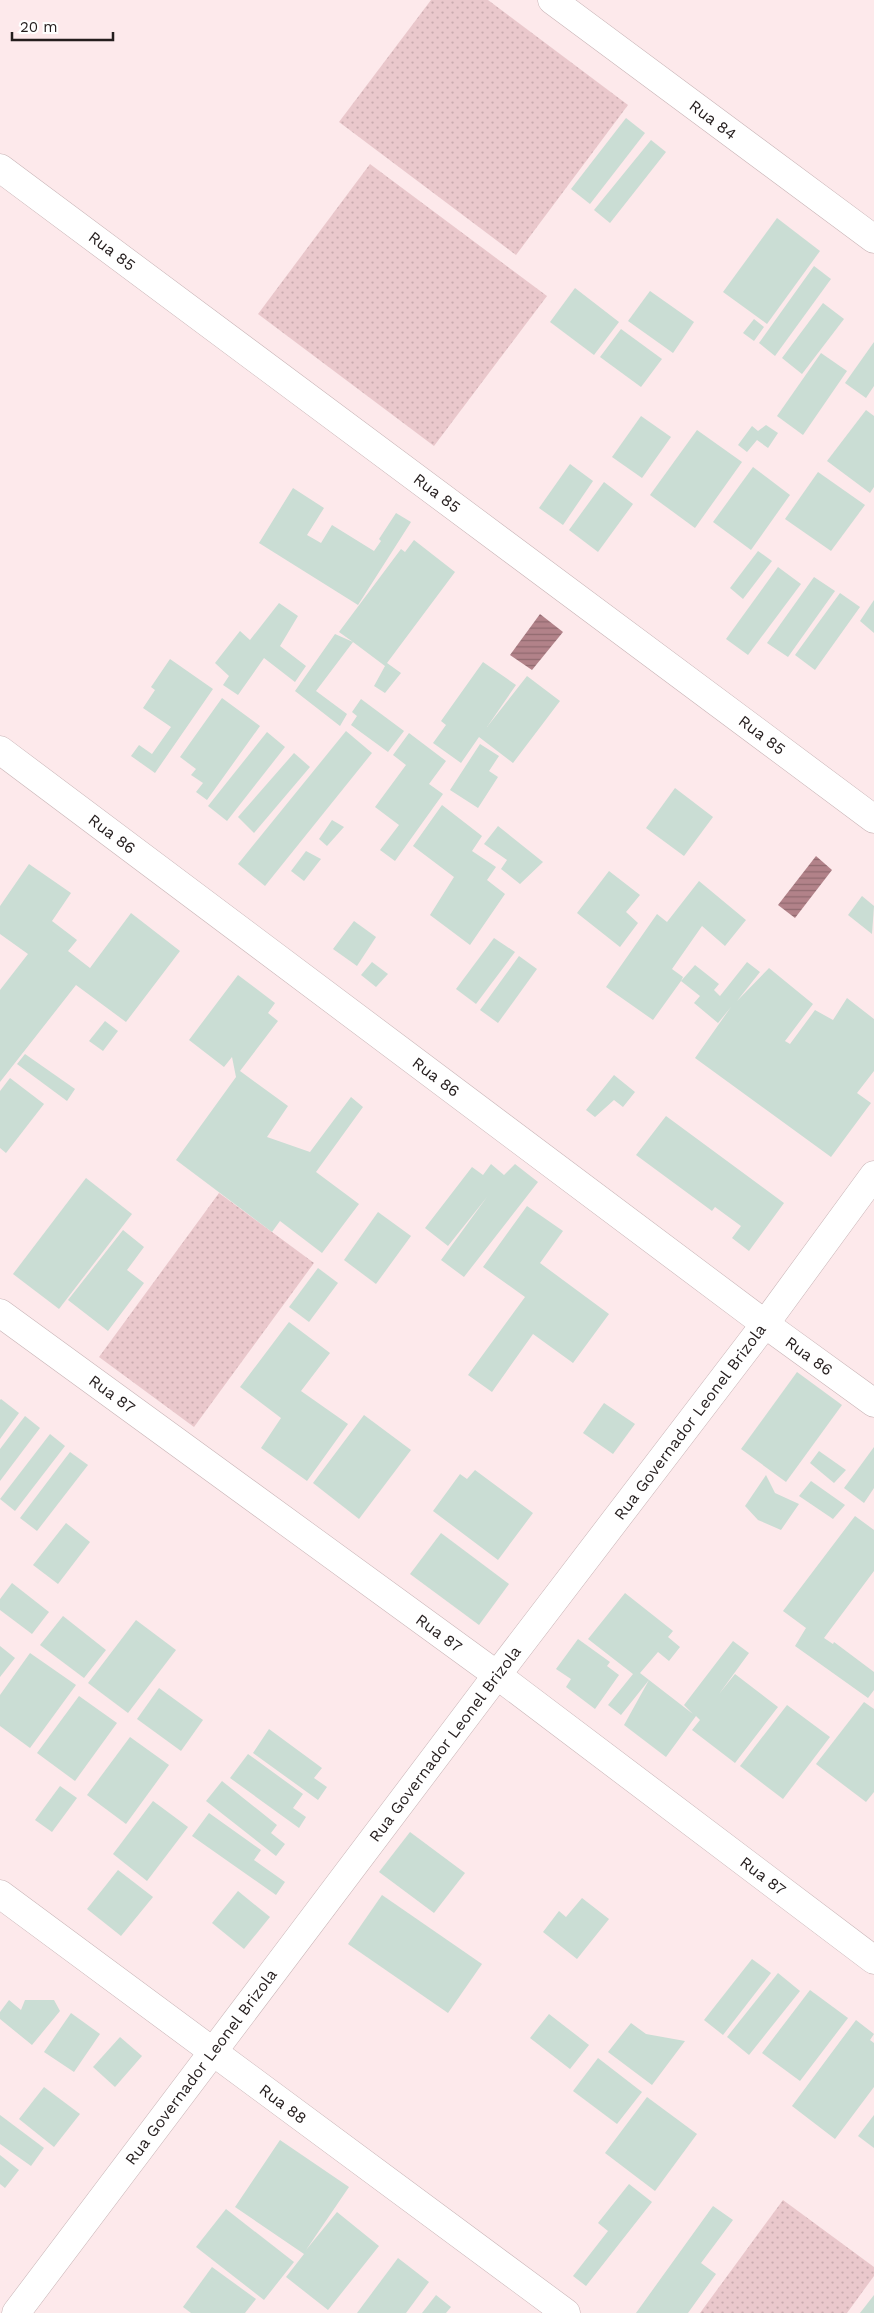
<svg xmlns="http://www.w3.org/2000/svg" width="874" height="2313" viewBox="0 0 874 2313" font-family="'Work Sans',sans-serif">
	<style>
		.grass { fill: url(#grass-dots) }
		.water { fill: url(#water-rules) }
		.building { fill: #caddd4 }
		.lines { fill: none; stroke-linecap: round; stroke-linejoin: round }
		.minor-casing { stroke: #c8b4b6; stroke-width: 29 }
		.minor { stroke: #fff; stroke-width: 28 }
		.labels { text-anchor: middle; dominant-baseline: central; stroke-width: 4.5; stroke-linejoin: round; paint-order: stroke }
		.street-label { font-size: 16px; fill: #241d1d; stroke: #fff }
	</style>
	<defs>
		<pattern id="grass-dots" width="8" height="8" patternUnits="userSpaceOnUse" patternTransform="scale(1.25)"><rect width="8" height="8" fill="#eac8cc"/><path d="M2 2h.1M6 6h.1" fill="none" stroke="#c9abaf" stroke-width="1.8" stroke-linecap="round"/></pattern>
		<pattern id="water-rules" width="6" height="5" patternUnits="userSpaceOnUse" patternTransform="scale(1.25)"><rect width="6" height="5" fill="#b28289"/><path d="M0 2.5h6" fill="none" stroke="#916a6f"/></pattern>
	</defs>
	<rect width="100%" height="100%" fill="#fde9eb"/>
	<g class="grass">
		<polygon points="431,0 488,0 628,105 516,255 339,122"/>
		<polygon points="370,164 547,296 434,446 258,314"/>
		<polygon points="219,1193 314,1263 194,1427 99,1357"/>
		<polygon points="783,2200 874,2267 874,2276 847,2313 700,2313"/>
	</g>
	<g class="water">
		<polygon points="540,614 563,632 532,670 510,655"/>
		<polygon points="816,856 832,870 795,918 778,905"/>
	</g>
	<g class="building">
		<polygon points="626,118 645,133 590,204 571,189"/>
		<polygon points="651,140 666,152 610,223 594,210"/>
		<polygon points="777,218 820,251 767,324 723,292"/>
		<polygon points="814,266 831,279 775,356 759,343"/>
		<polygon points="575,288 619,322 594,355 550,322"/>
		<polygon points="650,291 694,322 673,353 628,321"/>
		<polygon points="823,303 844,319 802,374 782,358"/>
		<polygon points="754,319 764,327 754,341 743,333"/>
		<polygon points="621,329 662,359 641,387 600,357"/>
		<polygon points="874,342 874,386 866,398 845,383"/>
		<polygon points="821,353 847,371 803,435 777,416"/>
		<polygon points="866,410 874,416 874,487 870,493 827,461"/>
		<polygon points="641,416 671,437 642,478 612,457"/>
		<polygon points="766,425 778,433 768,448 757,440 747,452 738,445 752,426 758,431"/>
		<polygon points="697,430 742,462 695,528 650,495"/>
		<polygon points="570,464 593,481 563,525 539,508"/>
		<polygon points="753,467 790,495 751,550 713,522"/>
		<polygon points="818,472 865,505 831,551 785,519"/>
		<polygon points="604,482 633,504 598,552 569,530"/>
		<polygon points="293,488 324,508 307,535 321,543 332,525 374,551 381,541 379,539 396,513 411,522 358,605 259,543"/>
		<polygon points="414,540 455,572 387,663 401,673 385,693 374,686 385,666 353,642 316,691 347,714 340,726 295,691 335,634 353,642 339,632 401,549 405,552"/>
		<polygon points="758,551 772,561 743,599 730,588"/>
		<polygon points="778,567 801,584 748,655 726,639"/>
		<polygon points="814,577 835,591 788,657 767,643"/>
		<polygon points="840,593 860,607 815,670 795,655"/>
		<polygon points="874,600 874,633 860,621"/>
		<polygon points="279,603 298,616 280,646 306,666 295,682 264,658 238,695 223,685 229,676 215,663 240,631 250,640"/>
		<polygon points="170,659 213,689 155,773 131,756 139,745 152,754 171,727 143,708 155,690 151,687"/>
		<polygon points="483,662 516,685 487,727 527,676 560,701 513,763 479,737 461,763 433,743 446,725 441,721"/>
		<polygon points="222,698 260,726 207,800 196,792 203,783 191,775 196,769 180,757"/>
		<polygon points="361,699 404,731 388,752 351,725 357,716 352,712"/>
		<polygon points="346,731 372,753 265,886 238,864"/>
		<polygon points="267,732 285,747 227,821 208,806"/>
		<polygon points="409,733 446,761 429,784 443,794 395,861 380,850 399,825 375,807 406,765 393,755"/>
		<polygon points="480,744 499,756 489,771 498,777 478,808 450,790"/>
		<polygon points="294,753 310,767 254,833 238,817"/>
		<polygon points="675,788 713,817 684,856 646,828"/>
		<polygon points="442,805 482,836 472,851 496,867 487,880 505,894 470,945 430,915 454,877 413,846"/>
		<polygon points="332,820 344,827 327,846 319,839"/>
		<polygon points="498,826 543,862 520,884 501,869 507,860 484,844"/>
		<polygon points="306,851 321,859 304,881 291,871"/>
		<polygon points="29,864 71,893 52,921 77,940 68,951 90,968 131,913 180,951 126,1022 76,985 0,1082 0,990 28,954 0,934 0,906"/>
		<polygon points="609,871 640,895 626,912 638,923 620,947 577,913"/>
		<polygon points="699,881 746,920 725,946 702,926 672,969 683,977 681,981 695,965 719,984 714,990 720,996 747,962 760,972 737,1001 769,968 813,1004 785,1041 790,1044 815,1010 833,1020 847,998 874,1019 874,1071 857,1093 871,1103 831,1157 695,1058 731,1007 718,1023 694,1003 700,996 681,981 653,1020 606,987 657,914 667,922"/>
		<polygon points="862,896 874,906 872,934 848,915"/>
		<polygon points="354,921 376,937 357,966 333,949"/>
		<polygon points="494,938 515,952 476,1004 456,989"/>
		<polygon points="519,956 537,969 498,1023 480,1010"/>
		<polygon points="372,962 388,974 376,987 361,975"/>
		<polygon points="238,975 275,1003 268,1013 278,1021 240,1071 288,1106 267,1137 310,1152 351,1097 363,1107 316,1172 359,1204 322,1253 280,1221 272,1232 176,1160 236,1077 232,1057 224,1067 189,1040"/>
		<polygon points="105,1021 118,1031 103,1051 89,1041"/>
		<polygon points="25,1054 75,1089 67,1101 17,1064"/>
		<polygon points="614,1075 635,1092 623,1107 614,1100 595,1117 586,1110"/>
		<polygon points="10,1078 44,1104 6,1153 0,1148 0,1091"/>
		<polygon points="666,1116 784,1203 749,1251 732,1238 741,1226 715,1207 712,1211 636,1155"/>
		<polygon points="491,1164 504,1175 515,1164 538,1182 464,1277 441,1260 487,1197 448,1246 425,1228 472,1167 483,1175"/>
		<polygon points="86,1178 132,1214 59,1309 13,1274"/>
		<polygon points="527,1206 563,1231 540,1263 609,1314 573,1363 533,1334 492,1392 468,1375 525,1297 483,1267"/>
		<polygon points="378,1212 411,1236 376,1284 344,1260"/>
		<polygon points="123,1230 144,1247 127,1270 144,1283 108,1331 68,1300"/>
		<polygon points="318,1268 338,1283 309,1322 289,1307"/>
		<polygon points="289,1322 330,1353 301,1391 348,1424 307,1481 261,1448 281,1418 240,1387"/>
		<polygon points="797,1372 842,1405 786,1482 741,1449"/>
		<polygon points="1,1399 19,1413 0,1439 0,1400"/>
		<polygon points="604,1403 635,1424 613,1454 583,1433"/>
		<polygon points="364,1415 411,1450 359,1519 313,1483"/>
		<polygon points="25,1416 40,1428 0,1481 0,1449"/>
		<polygon points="50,1434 65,1446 15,1511 0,1499"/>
		<polygon points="874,1447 874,1488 864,1503 844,1488"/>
		<polygon points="819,1451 846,1470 834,1483 810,1463"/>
		<polygon points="70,1452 88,1465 37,1531 20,1518"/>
		<polygon points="475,1470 533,1513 498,1560 433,1511 460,1474 467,1479"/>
		<polygon points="766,1475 775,1493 799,1504 781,1530 758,1520 745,1506"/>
		<polygon points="811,1481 845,1505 833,1519 799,1496"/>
		<polygon points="855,1516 874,1530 874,1571 824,1638 833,1644 834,1642 874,1672 874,1690 868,1698 795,1646 806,1628 783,1611"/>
		<polygon points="66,1523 90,1542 58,1584 33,1565"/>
		<polygon points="441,1533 509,1584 479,1625 410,1574"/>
		<polygon points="12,1583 49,1612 32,1634 0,1610 0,1599"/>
		<polygon points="625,1593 673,1631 668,1637 680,1647 669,1661 658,1652 640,1673 693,1714 684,1705 733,1641 749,1653 719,1694 735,1674 778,1707 735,1763 692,1730 700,1720 696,1716 666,1757 624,1725 649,1680 621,1715 608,1705 633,1674 588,1639"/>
		<polygon points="63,1616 106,1650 84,1678 40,1645"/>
		<polygon points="136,1620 176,1650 128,1713 88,1683"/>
		<polygon points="578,1639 610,1662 607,1666 619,1675 595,1709 566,1687 571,1679 556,1669"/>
		<polygon points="0,1646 15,1658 0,1677"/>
		<polygon points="30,1653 76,1685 30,1748 0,1726 0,1695"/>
		<polygon points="159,1688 203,1720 181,1751 137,1719"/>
		<polygon points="79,1696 117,1723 75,1781 37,1753"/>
		<polygon points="864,1702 874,1709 874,1792 866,1802 816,1764"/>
		<polygon points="787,1705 830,1737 783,1799 740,1766"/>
		<polygon points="269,1729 322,1768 314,1778 327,1787 318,1800 253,1753"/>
		<polygon points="130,1737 169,1765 126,1824 87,1795"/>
		<polygon points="248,1754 303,1794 293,1808 306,1817 299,1828 230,1778"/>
		<polygon points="222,1781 277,1825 271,1833 285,1844 276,1856 206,1801"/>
		<polygon points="60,1786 77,1798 52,1832 35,1820"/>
		<polygon points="153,1801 188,1827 147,1881 113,1854"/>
		<polygon points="209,1813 261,1850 254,1860 285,1882 276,1895 192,1836"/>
		<polygon points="410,1832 465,1873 434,1913 379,1872"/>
		<polygon points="118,1870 153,1897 121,1936 87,1909"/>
		<polygon points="238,1891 270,1917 244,1949 212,1923"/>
		<polygon points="382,1895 482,1964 448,2013 348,1944"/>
		<polygon points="582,1898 609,1919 577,1959 543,1932 559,1911 566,1917"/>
		<polygon points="752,1959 771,1973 723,2035 704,2020"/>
		<polygon points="778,1973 800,1991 749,2055 727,2037"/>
		<polygon points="810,1990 848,2018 800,2081 762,2053"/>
		<polygon points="9,2000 21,2010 25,2000 54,2000 60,2011 32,2045 0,2019 0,2012"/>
		<polygon points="71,2013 100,2034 74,2072 44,2052"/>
		<polygon points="549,2014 589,2045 570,2069 530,2038"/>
		<polygon points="856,2020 874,2034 870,2040 874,2043 874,2087 835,2139 792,2106"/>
		<polygon points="631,2023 646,2034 685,2041 652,2085 608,2052"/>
		<polygon points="120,2037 142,2056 115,2087 93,2067"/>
		<polygon points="598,2058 642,2092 617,2124 573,2091"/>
		<polygon points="44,2087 80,2114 54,2147 19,2119"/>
		<polygon points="647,2097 697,2134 655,2191 605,2153"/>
		<polygon points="0,2115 44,2148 31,2166 0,2144"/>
		<polygon points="874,2115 874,2148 858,2136"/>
		<polygon points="280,2140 349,2187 306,2250 337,2212 379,2246 328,2310 286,2277 304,2254 235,2207"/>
		<polygon points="0,2155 19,2170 5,2188 0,2184"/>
		<polygon points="629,2184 652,2202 586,2286 573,2276 608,2231 598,2223"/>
		<polygon points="713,2206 733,2220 701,2263 716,2274 688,2313 636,2313"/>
		<polygon points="226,2209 294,2262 264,2300 196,2247"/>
		<polygon points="398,2258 429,2282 406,2313 357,2313"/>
		<polygon points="212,2267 256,2299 245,2313 191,2313 183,2307"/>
		<polygon points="436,2295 451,2307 446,2313 422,2313"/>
		<polygon points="874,2295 874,2313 860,2313"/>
	</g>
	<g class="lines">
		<defs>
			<g id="minor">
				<polyline points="552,0 874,239"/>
				<polyline points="0,168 874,819"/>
				<polyline points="0,750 765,1324 874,1403"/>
				<polyline points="0,1313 497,1675 874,1960"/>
				<polyline points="0,1894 566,2313"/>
				<polyline points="16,2313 497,1675 765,1324 874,1175"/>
			</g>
		</defs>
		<use href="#minor" class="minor-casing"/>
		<use href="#minor" class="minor"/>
	</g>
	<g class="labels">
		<g class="street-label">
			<text transform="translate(713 120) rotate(37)">Rua 84</text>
			<text transform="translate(112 251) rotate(37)">Rua 85</text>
			<text transform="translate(437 493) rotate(37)">Rua 85</text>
			<text transform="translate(762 735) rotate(37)">Rua 85</text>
			<text transform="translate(112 834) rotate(37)">Rua 86</text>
			<text transform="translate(436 1077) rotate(37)">Rua 86</text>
			<text transform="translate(809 1356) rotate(36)">Rua 86</text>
			<text transform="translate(112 1394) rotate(36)">Rua 87</text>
			<text transform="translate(690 1422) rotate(-53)">Rua Governador Leonel Brizola</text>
			<text transform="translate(439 1633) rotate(36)">Rua 87</text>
			<text transform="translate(445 1744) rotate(-53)">Rua Governador Leonel Brizola</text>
			<text transform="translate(763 1876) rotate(37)">Rua 87</text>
			<text transform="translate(201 2067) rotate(-53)">Rua Governador Leonel Brizola</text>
			<text transform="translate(283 2104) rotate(37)">Rua 88</text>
		</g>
	</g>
	<path d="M12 32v8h101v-8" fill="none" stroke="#241d1d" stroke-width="2.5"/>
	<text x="20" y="32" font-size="15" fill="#241d1d" stroke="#ffffff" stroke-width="4" paint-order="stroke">20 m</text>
</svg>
